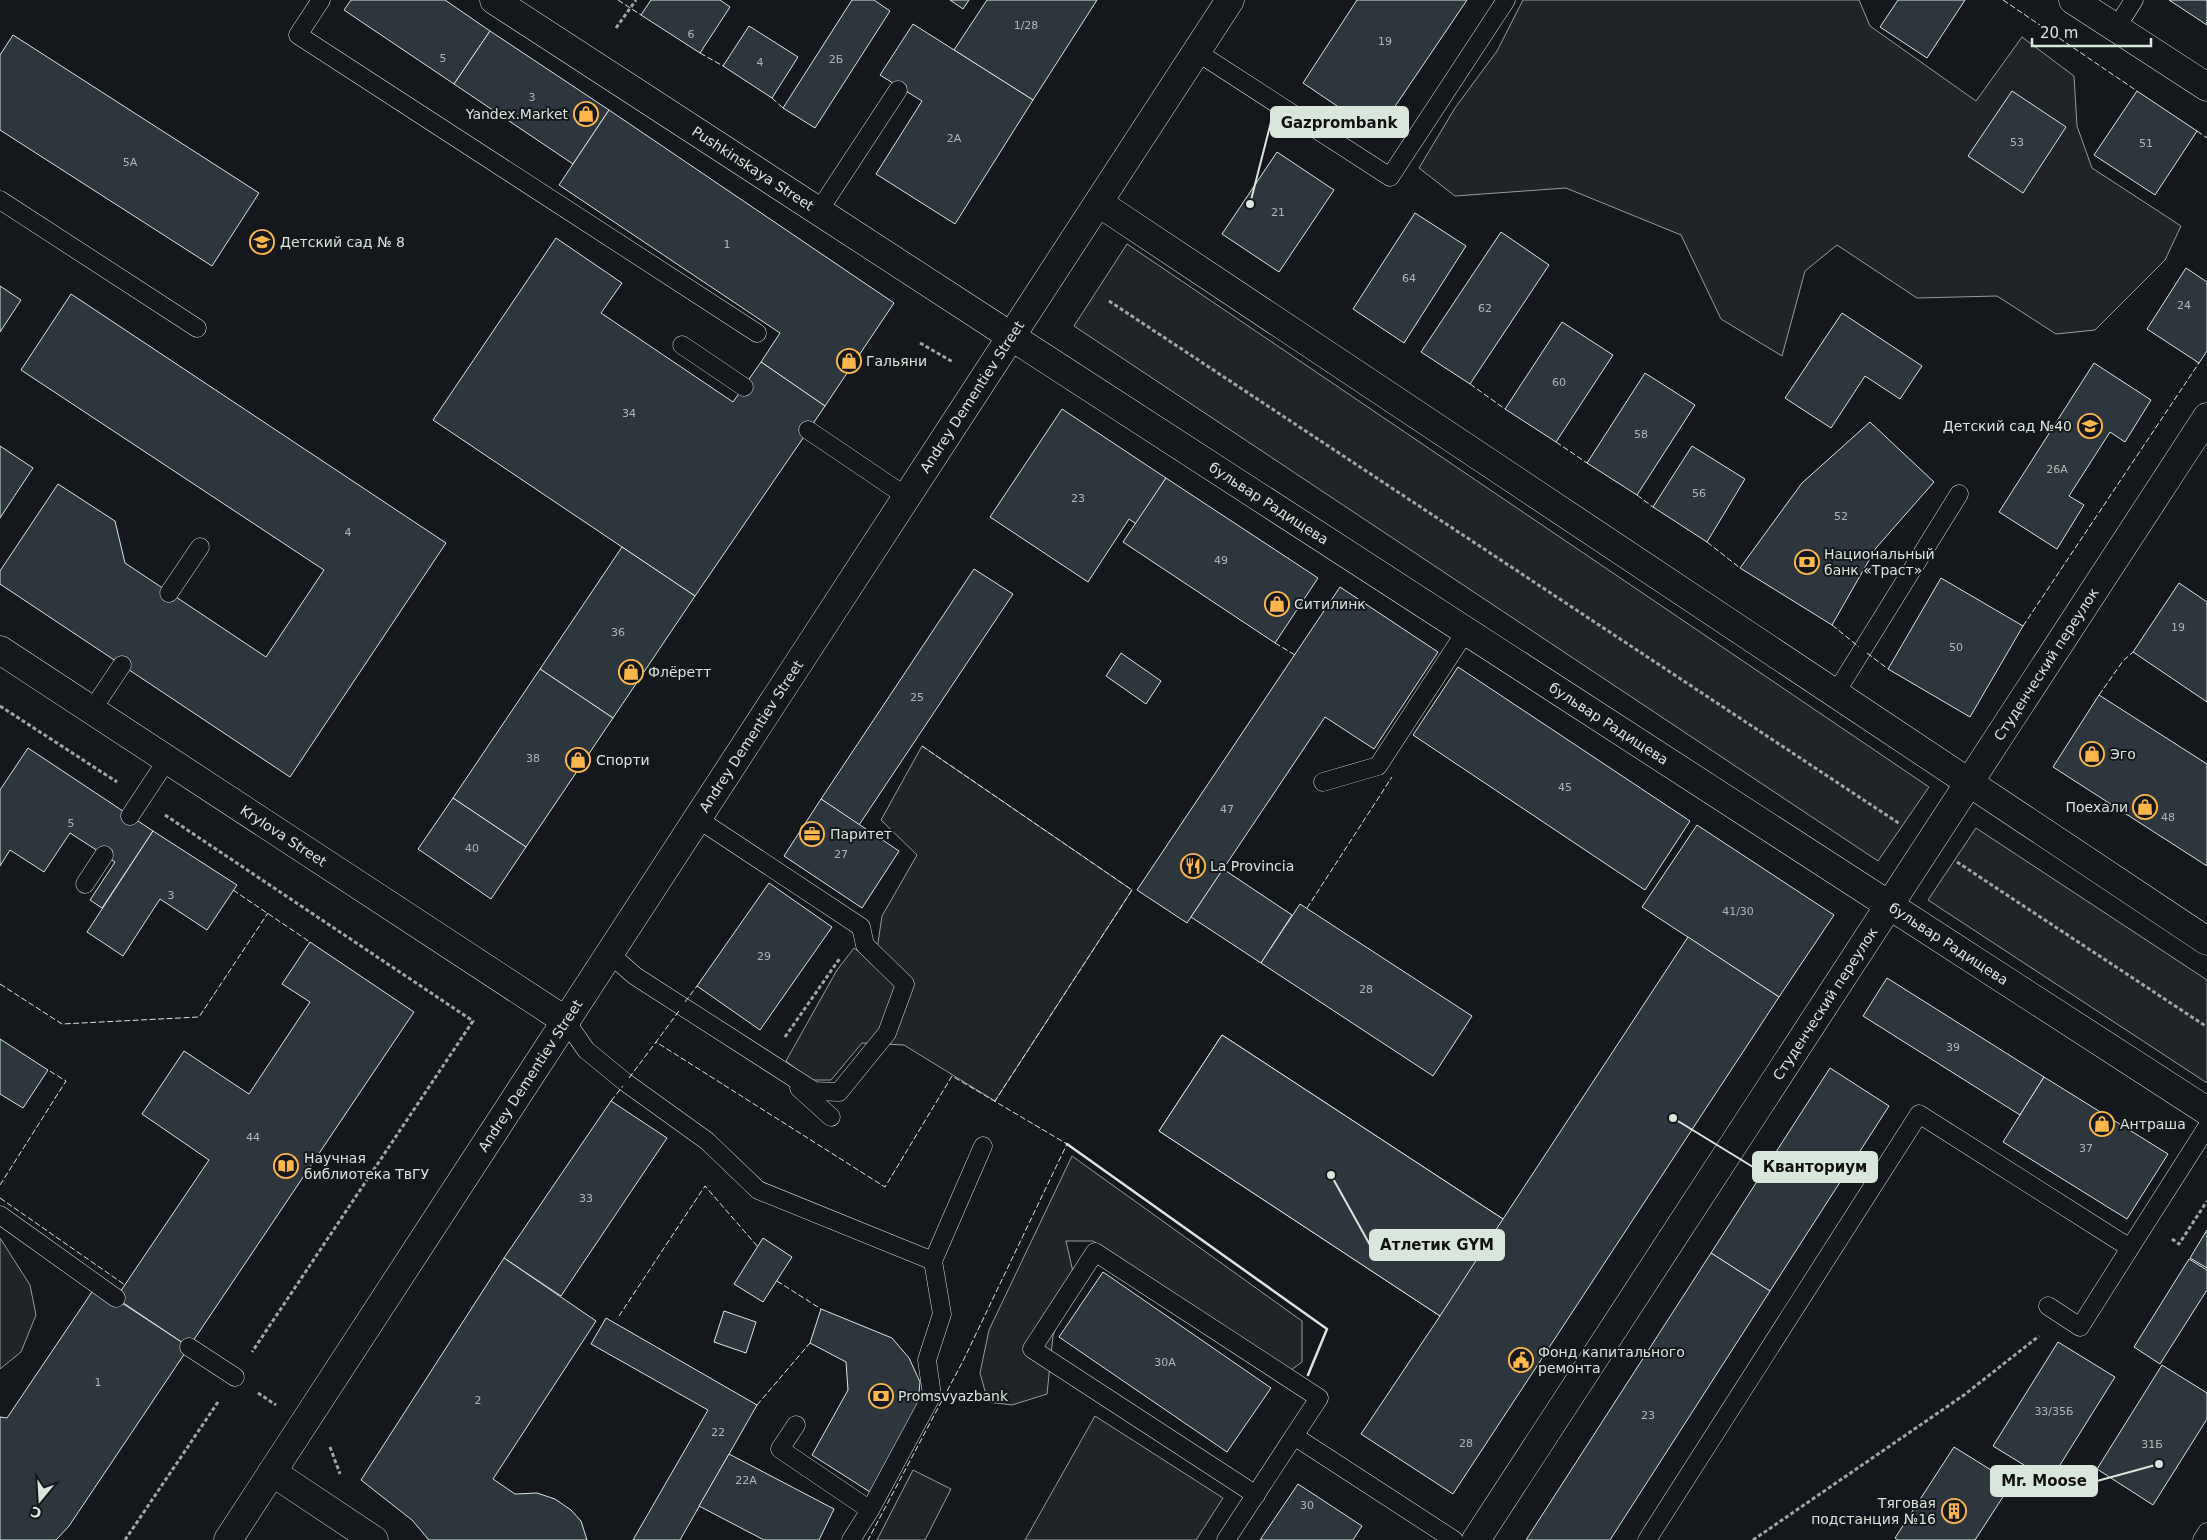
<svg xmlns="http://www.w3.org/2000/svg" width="2207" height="1540" viewBox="0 0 2207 1540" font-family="'DejaVu Sans',sans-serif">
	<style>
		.green { fill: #202428; stroke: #939e99 }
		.building { fill: #2c363c; stroke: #d8e6dc }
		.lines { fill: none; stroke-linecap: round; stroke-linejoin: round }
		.lane-casing { stroke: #d8e6dc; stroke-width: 19 }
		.street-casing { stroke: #d8e6dc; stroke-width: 29 }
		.secondary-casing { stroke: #d8e6dc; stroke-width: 29 }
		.path { stroke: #9da8a2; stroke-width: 3; stroke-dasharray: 4 2.5; stroke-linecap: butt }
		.lane { stroke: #14181c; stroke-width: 18 }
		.street { stroke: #14181c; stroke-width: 28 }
		.secondary { stroke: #14181c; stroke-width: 28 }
		.fence { stroke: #d8e6dc; stroke-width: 1; stroke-dasharray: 6 2.5; stroke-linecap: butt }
		.wall { stroke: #d8e6dc; stroke-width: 2.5 }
		.labels { text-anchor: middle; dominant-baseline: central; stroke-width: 4; stroke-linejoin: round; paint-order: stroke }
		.number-label { font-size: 11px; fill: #adbab4 }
		.poi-label { font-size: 14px; fill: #d8e6dc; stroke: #14181c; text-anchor: start }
		.street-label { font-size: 14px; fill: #d8e6dc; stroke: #14181c }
		.leader { fill: none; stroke: #d8e6dc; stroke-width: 2 }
		.callout-dot { fill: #d8e6dc; stroke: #14181c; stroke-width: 2 }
		.callout { fill: #d8e6dc; stroke: #d8e6dc; stroke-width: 2 }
		.callout-label { font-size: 15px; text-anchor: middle; font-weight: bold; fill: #111 }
	</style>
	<rect width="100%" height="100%" fill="#14181c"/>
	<g class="green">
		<polygon points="1523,0 1859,0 1870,26 1976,101 2022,37 2074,76 2077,126 2092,168 2181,226 2165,260 2095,330 2056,334 1997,296 1917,298 1837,245 1805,271 1782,356 1721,319 1681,235 1566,188 1455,196 1419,168 1455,108 1497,51"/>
		<polygon points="1127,244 1929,787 1878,861 1074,326"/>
		<polygon points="922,746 1132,890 995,1101 904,1045 862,1043 831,1080 810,1080 786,1061 837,970 854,948 875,963 882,916 917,855 881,820"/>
		<polygon points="1976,828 2207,980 2207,1083 1928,900"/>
		<polygon points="1072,1156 1302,1321 1302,1362 1291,1370 1264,1358 1093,1241 1066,1241 1073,1272 1053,1336 1047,1394 1012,1405 988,1402 980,1373 989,1330"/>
		<polygon points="0,1238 30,1285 36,1315 21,1352 0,1369"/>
		<polygon points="1095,1416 1223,1498 1196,1540 1025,1540"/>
		<polygon points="913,1470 951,1489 925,1540 877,1540"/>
	</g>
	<g class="building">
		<polygon points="351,0 445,0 490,31 454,84 344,10"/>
		<polygon points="651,0 720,0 730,7 700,53 641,15"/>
		<polygon points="852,0 874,0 890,11 815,128 783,108"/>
		<polygon points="950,0 969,0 963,9"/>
		<polygon points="987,0 1097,0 1033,100 954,50"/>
		<polygon points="1357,0 1467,0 1377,133 1303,83"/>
		<polygon points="1898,0 1965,0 1927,58 1880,27"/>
		<polygon points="2169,0 2207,0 2207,25"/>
		<polygon points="913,24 1033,100 955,224 876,174 922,101 880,75"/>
		<polygon points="749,26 798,57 772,98 723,66"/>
		<polygon points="490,31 609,110 573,164 454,84"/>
		<polygon points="13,35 259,193 212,266 0,130 0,55"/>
		<polygon points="2012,91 2066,127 2023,193 1968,156"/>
		<polygon points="2137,91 2197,131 2155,195 2094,155"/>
		<polygon points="609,110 894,303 825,406 761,362 780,333 559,185"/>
		<polygon points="1277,152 1334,190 1279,272 1222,234"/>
		<polygon points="1415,213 1466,246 1404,343 1353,309"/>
		<polygon points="1501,232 1549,265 1470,384 1421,352"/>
		<polygon points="556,238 622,283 601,313 733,402 761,362 825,406 695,596 433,420"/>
		<polygon points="2186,268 2207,282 2207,351 2199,363 2147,329"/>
		<polygon points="0,286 21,300 0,332"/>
		<polygon points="71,294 446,543 290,777 0,584 0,571 58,484 115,521 125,563 266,657 324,570 21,370"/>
		<polygon points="1842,313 1922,366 1900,399 1865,376 1831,428 1785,398"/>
		<polygon points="1562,322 1613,355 1556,442 1505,409"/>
		<polygon points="2094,363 2151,400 2125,442 2110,432 2069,496 2084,505 2057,549 1999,512"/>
		<polygon points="1645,373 1695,405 1637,495 1587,463"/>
		<polygon points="1062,409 1166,478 1136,524 1129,519 1088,582 990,517"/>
		<polygon points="1870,422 1934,482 1876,548 1832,625 1740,568 1802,483"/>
		<polygon points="0,446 33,468 0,518"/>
		<polygon points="1692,446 1745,479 1707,542 1653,507"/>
		<polygon points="1166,478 1318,578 1275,643 1123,542"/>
		<polygon points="622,547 695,596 613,718 540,669"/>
		<polygon points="974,569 1013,594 859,825 821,799"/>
		<polygon points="1941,578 2023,626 1970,717 1888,669"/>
		<polygon points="2179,583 2207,602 2207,702 2133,652"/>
		<polygon points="1340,587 1438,652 1374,749 1325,717 1187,923 1137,890"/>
		<polygon points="1121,653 1161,681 1146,704 1106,676"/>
		<polygon points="1458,667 1690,821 1645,890 1413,735"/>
		<polygon points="540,669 613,718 526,847 453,798"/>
		<polygon points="2099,695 2207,764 2207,866 2053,767"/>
		<polygon points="28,748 153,831 102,908 90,900 115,862 70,833 44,872 10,850 0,866 0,790"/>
		<polygon points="453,798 526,847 491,899 418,849"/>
		<polygon points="821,799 899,851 862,908 784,856"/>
		<polygon points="1697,825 1834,915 1779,997 1642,907"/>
		<polygon points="153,831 237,885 207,930 160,899 123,956 87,932"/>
		<polygon points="1223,869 1292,915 1261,963 1191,917"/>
		<polygon points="769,883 832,927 760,1030 697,986"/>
		<polygon points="1300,904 1472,1016 1433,1076 1261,963"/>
		<polygon points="1688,937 1779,997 1453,1494 1361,1434 1440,1316 1159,1131 1222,1035 1503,1219"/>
		<polygon points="310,942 414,1012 189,1347 116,1298 209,1160 142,1114 184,1051 249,1094 310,1002 282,984"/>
		<polygon points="1887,978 2044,1077 2020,1115 1863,1016"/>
		<polygon points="1222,1035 1503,1219 1440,1316 1159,1131"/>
		<polygon points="0,1039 48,1070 23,1108 0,1094"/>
		<polygon points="1830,1068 1889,1106 1770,1291 1711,1253"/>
		<polygon points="2044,1077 2168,1154 2127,1219 2003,1142"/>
		<polygon points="611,1101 667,1138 561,1296 504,1258"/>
		<polygon points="2207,1230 2207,1268 2190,1258"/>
		<polygon points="763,1238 792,1257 763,1302 734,1284"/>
		<polygon points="1711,1253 1770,1291 1610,1540 1526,1540"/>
		<polygon points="504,1258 596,1321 493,1479 515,1494 537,1493 555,1499 571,1510 581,1521 587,1540 429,1540 412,1520 361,1480"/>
		<polygon points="2189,1259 2207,1270 2207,1290 2160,1364 2134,1347"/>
		<polygon points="1103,1272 1271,1388 1227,1452 1059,1337"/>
		<polygon points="96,1286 189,1347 69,1526 56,1540 0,1540 0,1417 7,1418"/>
		<polygon points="821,1309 892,1338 909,1358 920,1382 918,1403 870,1492 812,1455 848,1390 846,1362 810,1343"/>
		<polygon points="724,1311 756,1322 746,1353 714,1342"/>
		<polygon points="606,1318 757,1405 680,1540 633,1540 708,1410 591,1344"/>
		<polygon points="2058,1342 2115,1377 2050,1481 1993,1446"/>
		<polygon points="2162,1365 2207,1393 2207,1419 2153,1505 2097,1469"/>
		<polygon points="1954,1447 2012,1483 1975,1540 1898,1540 1895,1538"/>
		<polygon points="729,1454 834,1509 819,1540 764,1540 699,1506"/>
		<polygon points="1298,1484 1362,1526 1353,1540 1260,1540"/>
	</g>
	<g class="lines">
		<defs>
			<g id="lane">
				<polyline points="321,0 298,35 757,333"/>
				<polyline points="2116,28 2134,0"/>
				<polyline points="1197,52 1390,177 1506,0"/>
				<polyline points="0,200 197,328"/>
				<polyline points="818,212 898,90"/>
				<polyline points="682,345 744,387"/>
				<polyline points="808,430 907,497"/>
				<polyline points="169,593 200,547"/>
				<polyline points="1835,694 1959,494"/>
				<polyline points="92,710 122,665"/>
				<polyline points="1323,782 1378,766 1466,631"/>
				<polyline points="130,816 167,760"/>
				<polyline points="85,884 104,855"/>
				<polyline points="610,954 635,976 814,1091 839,1092 887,1033 905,984 865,945 861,927 698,819"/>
				<polyline points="566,1021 586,1050 625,1082 707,1141 758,1190 933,1261 983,1146"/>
				<polyline points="799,1088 831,1117"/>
				<polyline points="0,1215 116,1298"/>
				<polyline points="2048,1306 2080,1327 2130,1248"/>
				<polyline points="189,1347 235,1377"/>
				<polyline points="796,1425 780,1449 870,1510 932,1395 927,1360 942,1314 933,1261"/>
				<polyline points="1256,1495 1032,1349 1095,1252 1319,1398 1294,1436"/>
				<polyline points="851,1540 870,1510"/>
				<polyline points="1226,1540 1294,1436 1454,1540"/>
				<polyline points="1647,1540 1919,1114 2130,1248 2207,1127"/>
				<polyline points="2202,1540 2207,1532"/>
			</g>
			<g id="street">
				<path id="s1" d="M494 0 1012 337"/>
				<polyline points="2073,0 2207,87"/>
				<path id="s2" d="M0 650 566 1021"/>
				<polyline points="272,1472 374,1540"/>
				<path id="s3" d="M1476 1540 2207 417"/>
			</g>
			<g id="secondary">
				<polyline points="1099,203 2207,941"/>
				<path id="s4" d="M1012 337 2207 1111"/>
				<path id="s5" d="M228 1540 1230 0"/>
			</g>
		</defs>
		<use href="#lane" class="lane-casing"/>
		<use href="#street" class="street-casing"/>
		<use href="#secondary" class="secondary-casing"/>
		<g class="path">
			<polyline points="616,28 636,0"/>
			<polyline points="1109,301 1900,824"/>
			<polyline points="920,343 953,362"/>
			<polyline points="0,706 117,782"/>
			<polyline points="165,815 473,1021 252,1352"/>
			<polyline points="1957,862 2207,1027"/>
			<polyline points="785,1037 840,958"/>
			<polyline points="2172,1239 2179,1244 2207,1201"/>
			<polyline points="258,1393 276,1405"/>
			<polyline points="330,1447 340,1474"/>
			<polyline points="125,1540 218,1402"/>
			<polyline points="1753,1540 1964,1395 2039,1336"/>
		</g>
		<use href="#lane" class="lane"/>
		<use href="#street" class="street"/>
		<use href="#secondary" class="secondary"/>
		<g class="fence">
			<polyline points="618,0 641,15"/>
			<polyline points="2003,0 2137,91"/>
			<polyline points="700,53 723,66"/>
			<polyline points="772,98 783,108"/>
			<polyline points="2197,131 2207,138"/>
			<polyline points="1470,384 1505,409"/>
			<polyline points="1556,442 1587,463"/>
			<polyline points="1637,495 1653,507"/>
			<polyline points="1707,542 1740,568"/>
			<polyline points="1832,625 1859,647"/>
			<polyline points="2023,626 2199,363"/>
			<polyline points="1275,643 1295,655"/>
			<polyline points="1867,653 1888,669"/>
			<polyline points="2099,695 2123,661 2133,652"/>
			<polyline points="922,746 1132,890 995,1101"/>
			<polyline points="233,890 310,942"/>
			<polyline points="1307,908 1392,777"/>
			<polyline points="0,984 62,1024 199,1017 268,913"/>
			<polyline points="685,1002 697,986"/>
			<polyline points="679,1011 656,1042 885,1187 952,1076 1067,1144 963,1361 868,1540"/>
			<polyline points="629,1078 656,1042"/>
			<polyline points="611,1101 623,1086"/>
			<polyline points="0,1185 66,1081 48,1070"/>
			<polyline points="0,1198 125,1285"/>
			<polyline points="777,1281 821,1309"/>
			<polyline points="619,1316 705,1186 758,1247"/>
			<polyline points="757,1405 810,1343"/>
		</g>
		<polyline class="wall" points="1067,1144 1327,1329 1308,1375"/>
	</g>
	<defs>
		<symbol id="shop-ring" viewBox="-11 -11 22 22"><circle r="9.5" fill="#14181c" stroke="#ffb74d" stroke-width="1.5"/><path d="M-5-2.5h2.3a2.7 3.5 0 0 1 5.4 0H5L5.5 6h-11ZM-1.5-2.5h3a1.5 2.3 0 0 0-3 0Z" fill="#ffb74d"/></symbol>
		<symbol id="school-ring" viewBox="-11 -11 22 22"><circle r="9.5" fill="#14181c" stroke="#ffb74d" stroke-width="1.5"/><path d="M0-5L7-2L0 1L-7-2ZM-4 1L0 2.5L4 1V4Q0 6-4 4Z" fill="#ffb74d"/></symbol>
		<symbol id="bank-ring" viewBox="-11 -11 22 22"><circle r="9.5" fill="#14181c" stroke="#ffb74d" stroke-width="1.5"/><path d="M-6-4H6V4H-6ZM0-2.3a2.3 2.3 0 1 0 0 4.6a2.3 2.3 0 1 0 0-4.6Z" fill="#ffb74d"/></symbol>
		<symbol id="office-ring" viewBox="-11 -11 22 22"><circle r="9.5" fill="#14181c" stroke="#ffb74d" stroke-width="1.5"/><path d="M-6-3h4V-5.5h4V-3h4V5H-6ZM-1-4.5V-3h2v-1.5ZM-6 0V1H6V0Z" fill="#ffb74d"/></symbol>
		<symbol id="restaurant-ring" viewBox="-11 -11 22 22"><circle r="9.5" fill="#14181c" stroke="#ffb74d" stroke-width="1.5"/><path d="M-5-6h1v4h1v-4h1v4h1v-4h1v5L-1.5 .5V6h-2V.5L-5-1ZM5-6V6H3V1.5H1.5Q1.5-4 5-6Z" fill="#ffb74d"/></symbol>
		<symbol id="library-ring" viewBox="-11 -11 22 22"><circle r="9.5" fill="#14181c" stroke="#ffb74d" stroke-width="1.5"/><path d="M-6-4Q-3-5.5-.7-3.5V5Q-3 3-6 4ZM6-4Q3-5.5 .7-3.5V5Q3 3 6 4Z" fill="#ffb74d"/></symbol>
		<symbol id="civic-ring" viewBox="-11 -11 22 22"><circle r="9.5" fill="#14181c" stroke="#ffb74d" stroke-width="1.5"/><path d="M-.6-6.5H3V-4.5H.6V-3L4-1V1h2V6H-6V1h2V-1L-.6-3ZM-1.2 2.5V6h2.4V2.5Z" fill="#ffb74d"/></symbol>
		<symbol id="building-ring" viewBox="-11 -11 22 22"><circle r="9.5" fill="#14181c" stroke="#ffb74d" stroke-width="1.5"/><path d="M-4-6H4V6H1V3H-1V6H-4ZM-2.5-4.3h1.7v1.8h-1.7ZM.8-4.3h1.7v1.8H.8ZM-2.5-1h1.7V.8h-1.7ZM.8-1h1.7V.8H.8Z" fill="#ffb74d"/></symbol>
	</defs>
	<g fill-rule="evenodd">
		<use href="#shop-ring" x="572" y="100" width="28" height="28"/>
		<use href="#school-ring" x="248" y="228" width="28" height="28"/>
		<use href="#shop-ring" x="835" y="347" width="28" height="28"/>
		<use href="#school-ring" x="2076" y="412" width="28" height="28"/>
		<use href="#bank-ring" x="1793" y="548" width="28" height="28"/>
		<use href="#shop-ring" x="1263" y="590" width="28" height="28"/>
		<use href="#shop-ring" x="617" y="658" width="28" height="28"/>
		<use href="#shop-ring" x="2078" y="740" width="28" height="28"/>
		<use href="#shop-ring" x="564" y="746" width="28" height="28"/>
		<use href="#shop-ring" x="2131" y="793" width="28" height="28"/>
		<use href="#office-ring" x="798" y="820" width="28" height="28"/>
		<use href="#restaurant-ring" x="1179" y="852" width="28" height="28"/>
		<use href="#shop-ring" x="2088" y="1110" width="28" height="28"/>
		<use href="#library-ring" x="272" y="1152" width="28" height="28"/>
		<use href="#civic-ring" x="1507" y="1346" width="28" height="28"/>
		<use href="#bank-ring" x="867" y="1382" width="28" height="28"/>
		<use href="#building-ring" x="1940" y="1497" width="28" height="28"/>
	</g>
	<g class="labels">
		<g class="number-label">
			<text x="1026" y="25">1/28</text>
			<text x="691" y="34">6</text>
			<text x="1385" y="41">19</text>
			<text x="443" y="58">5</text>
			<text x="836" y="59">2Б</text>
			<text x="760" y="62">4</text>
			<text x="532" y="97">3</text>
			<text x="954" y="138">2А</text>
			<text x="2017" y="142">53</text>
			<text x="2146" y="143">51</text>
			<text x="130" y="162">5А</text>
			<text x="1278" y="212">21</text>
			<text x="727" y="244">1</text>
			<text x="1409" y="278">64</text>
			<text x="2184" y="305">24</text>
			<text x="1485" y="308">62</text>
			<text x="1559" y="382">60</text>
			<text x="629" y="413">34</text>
			<text x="1641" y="434">58</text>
			<text x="2057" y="469">26А</text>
			<text x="1699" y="493">56</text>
			<text x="1078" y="498">23</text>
			<text x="1841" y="516">52</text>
			<text x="348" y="532">4</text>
			<text x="1221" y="560">49</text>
			<text x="2178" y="627">19</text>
			<text x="618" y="632">36</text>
			<text x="1956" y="647">50</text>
			<text x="917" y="697">25</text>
			<text x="533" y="758">38</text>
			<text x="1565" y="787">45</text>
			<text x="1227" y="809">47</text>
			<text x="2168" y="817">48</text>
			<text x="71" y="823">5</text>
			<text x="472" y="848">40</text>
			<text x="841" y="854">27</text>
			<text x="171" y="895">3</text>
			<text x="1738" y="911">41/30</text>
			<text x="764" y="956">29</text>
			<text x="1366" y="989">28</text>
			<text x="1953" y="1047">39</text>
			<text x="253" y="1137">44</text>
			<text x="2086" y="1148">37</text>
			<text x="586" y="1198">33</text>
			<text x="1165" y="1362">30А</text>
			<text x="98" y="1382">1</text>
			<text x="478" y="1400">2</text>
			<text x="2054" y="1411">33/35Б</text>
			<text x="1648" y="1415">23</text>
			<text x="718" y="1432">22</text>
			<text x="1466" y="1443">28</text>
			<text x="2152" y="1444">31Б</text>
			<text x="746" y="1480">22А</text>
			<text x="1307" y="1505">30</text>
		</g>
		<g class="poi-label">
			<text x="568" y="114" text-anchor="end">Yandex.Market</text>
			<text x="280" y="242">Детский сад № 8</text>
			<text x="866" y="361">Гальяни</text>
			<text x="2072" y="426" text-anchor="end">Детский сад №40</text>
			<text x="1824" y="554">Национальный<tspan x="1824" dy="16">банк «Траст»</tspan></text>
			<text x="1294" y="604">Ситилинк</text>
			<text x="648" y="672">Флёретт</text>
			<text x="2110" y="754">Эго</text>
			<text x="596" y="760">Спорти</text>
			<text x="2128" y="807" text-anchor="end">Поехали</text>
			<text x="830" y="834">Паритет</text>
			<text x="1210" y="866">La Provincia</text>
			<text x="2120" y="1124">Антраша</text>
			<text x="304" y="1158">Научная<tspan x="304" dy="16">библиотека ТвГУ</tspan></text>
			<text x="1538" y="1352">Фонд капитального<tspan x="1538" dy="16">ремонта</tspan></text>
			<text x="898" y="1396">Promsvyazbank</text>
			<text x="1936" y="1503" text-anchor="end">Тяговая<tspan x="1936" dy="16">подстанция №16</tspan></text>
		</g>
		<g class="street-label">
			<text stroke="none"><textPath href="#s1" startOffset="309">Pushkinskaya Street</textPath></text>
			<text stroke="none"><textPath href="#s5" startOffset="1364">Andrey Dementiev Street</textPath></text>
			<text stroke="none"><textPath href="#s4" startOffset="306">бульвар Радищева</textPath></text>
			<text stroke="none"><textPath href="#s3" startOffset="1045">Студенческий переулок</textPath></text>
			<text stroke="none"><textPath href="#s4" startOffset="711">бульвар Радищева</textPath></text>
			<text stroke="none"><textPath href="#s5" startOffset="959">Andrey Dementiev Street</textPath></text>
			<text stroke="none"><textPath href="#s2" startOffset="339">Krylova Street</textPath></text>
			<text stroke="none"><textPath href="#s4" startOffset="1116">бульвар Радищева</textPath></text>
			<text stroke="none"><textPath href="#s3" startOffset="640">Студенческий переулок</textPath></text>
			<text stroke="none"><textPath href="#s5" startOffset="554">Andrey Dementiev Street</textPath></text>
		</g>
	</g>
	<path class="leader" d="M1250 204L1271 122M1673 1118L1753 1167M1331 1175L1370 1245M2159 1464L2097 1481"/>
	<g class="callout-dot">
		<circle cx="1250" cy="204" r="5"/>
		<circle cx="1673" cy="1118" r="5"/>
		<circle cx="1331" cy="1175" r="5"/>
		<circle cx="2159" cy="1464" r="5"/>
	</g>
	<g class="callout">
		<rect x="1271" y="107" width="137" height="30" rx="5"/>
		<rect x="1753" y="1152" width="124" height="30" rx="5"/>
		<rect x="1370" y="1230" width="134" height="30" rx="5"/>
		<rect x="1991" y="1466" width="106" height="30" rx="5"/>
	</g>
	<g class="callout-label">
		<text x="1339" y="128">Gazprombank</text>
		<text x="1815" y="1172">Кванториум</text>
		<text x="1437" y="1250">Атлетик GYM</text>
		<text x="2044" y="1486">Mr. Moose</text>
	</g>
	<g transform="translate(40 1500) rotate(198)" stroke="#14181c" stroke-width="4" paint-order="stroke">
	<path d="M0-4L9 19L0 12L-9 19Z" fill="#d8e6dc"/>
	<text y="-8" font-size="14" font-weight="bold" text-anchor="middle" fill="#d8e6dc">С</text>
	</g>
	<path d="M2032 38v8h119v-8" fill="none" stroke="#d8e6dc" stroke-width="2.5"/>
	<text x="2040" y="38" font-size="15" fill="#d8e6dc" stroke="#14181c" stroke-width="4" paint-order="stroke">20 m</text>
</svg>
